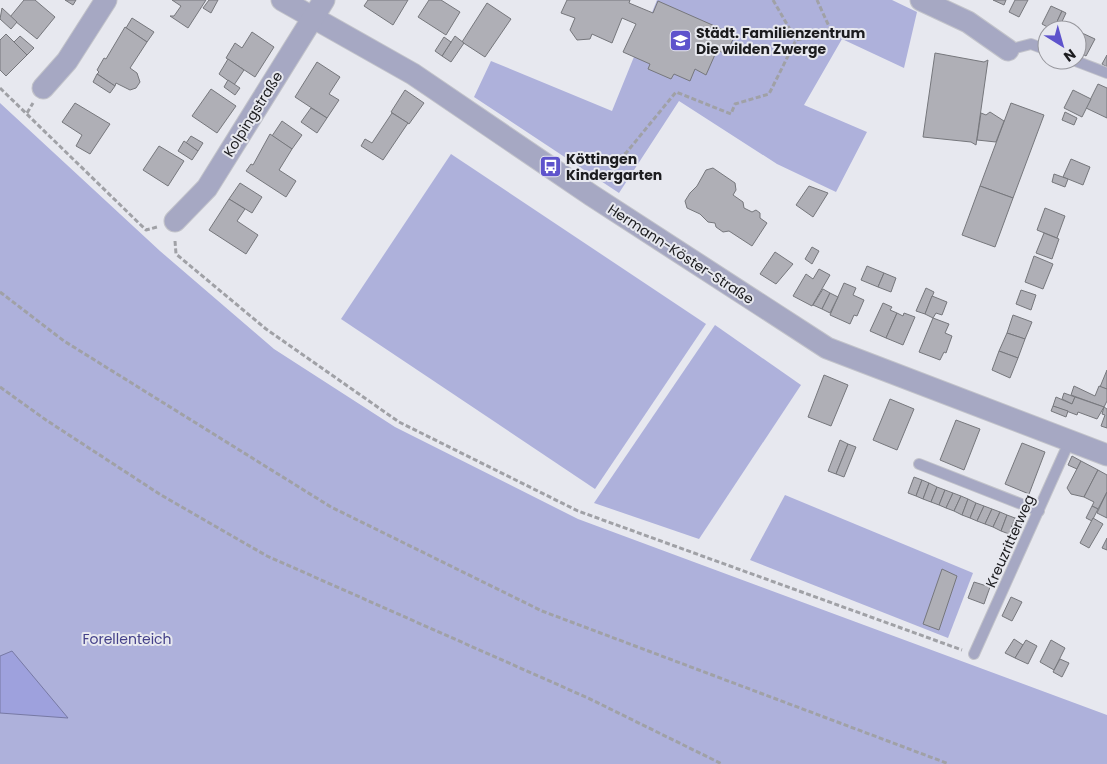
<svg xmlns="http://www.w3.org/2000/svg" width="1107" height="764" viewBox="0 0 1107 764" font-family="Poppins,sans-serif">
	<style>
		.green { fill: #aeb1db }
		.water { fill: #9ea1dd; stroke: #7779a4 }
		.building { fill: #afafb6; stroke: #76777c }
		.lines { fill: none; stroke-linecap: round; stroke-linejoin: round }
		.lane-casing { stroke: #c2c3ca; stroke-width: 12 }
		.street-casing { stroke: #c2c3ca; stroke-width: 23 }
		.path { stroke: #a0a1a6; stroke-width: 3; stroke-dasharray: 5 2.5; stroke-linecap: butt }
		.lane { stroke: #a6a8c3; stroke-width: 10 }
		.street { stroke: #a6a8c3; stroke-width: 21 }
		.labels { text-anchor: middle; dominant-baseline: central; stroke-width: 4; stroke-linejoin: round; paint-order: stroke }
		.poi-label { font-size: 14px; font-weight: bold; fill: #1c1c1f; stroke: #e7e8ef; text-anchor: start }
		.street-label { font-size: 14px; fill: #1c1c1f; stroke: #e7e8ef }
		.park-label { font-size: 14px; fill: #444089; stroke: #e7e8ef }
	</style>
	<rect width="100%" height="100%" fill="#e7e8ef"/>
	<g class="green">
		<polygon points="657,0 892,0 917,12 904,68 842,39 804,105 867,132 836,192 777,164 679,101 619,193 474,97 491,61 612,111"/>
		<polygon points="0,103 160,251 274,349 395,427 578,519 1107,715 1107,764 0,764"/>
		<polygon points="451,154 706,324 595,489 341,319"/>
		<polygon points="715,325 801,385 699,539 594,503"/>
		<polygon points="785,495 973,573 948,638 750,560"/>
	</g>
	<polygon class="water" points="12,651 68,718 0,713 0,656"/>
	<g class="building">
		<polygon points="24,0 35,0 55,17 37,39 10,17"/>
		<polygon points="65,0 76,0 73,5"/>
		<polygon points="172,0 206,0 188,28 170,16 174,16 181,6"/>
		<polygon points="209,0 218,0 211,13 203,8"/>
		<polygon points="368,0 408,0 393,25 364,6"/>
		<polygon points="429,0 441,0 460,12 446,35 418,17"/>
		<polygon points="567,0 630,0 629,3 653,13 658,1 735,35 726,54 717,50 706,75 695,69 690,81 674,74 671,79 648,69 650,64 623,52 636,24 622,18 612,43 592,34 590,39 577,40 570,30 575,18 561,13"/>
		<polygon points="993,0 1006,0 1004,5"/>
		<polygon points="1015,0 1028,0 1019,17 1009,12"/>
		<polygon points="487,3 511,19 485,57 462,42"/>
		<polygon points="1051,6 1062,11 1053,30 1042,24"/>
		<polygon points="2,8 17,22 11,29 0,19"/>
		<polygon points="1062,11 1066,13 1058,30 1053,30"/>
		<polygon points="132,18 154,32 147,42 126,28"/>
		<polygon points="125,27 147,42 130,68 137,73 140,82 136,88 130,90 116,83 115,86 97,74 99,72 97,70 104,58 106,59"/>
		<polygon points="252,32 274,47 255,77 226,58 235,43 242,48"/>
		<polygon points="1082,33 1095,39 1086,56 1077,51 1077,43"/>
		<polygon points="6,34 27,55 6,76 0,70 0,40"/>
		<polygon points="20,36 34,48 27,55 14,42"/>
		<polygon points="455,36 464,43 451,62 442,56"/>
		<polygon points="444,37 451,42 442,56 435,51"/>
		<polygon points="935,53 984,62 988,60 976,145 971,142 923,137"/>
		<polygon points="1107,55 1107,67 1102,64"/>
		<polygon points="228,59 244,70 234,85 219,74"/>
		<polygon points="317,62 340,77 329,94 339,100 327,118 295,97"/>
		<polygon points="97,74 115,86 110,93 93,82"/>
		<polygon points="228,80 240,88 235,95 224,87"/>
		<polygon points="1098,84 1107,88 1107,118 1086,108"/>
		<polygon points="211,89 236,106 217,133 192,116"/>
		<polygon points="405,90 424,103 409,124 391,112"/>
		<polygon points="1073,90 1091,99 1082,117 1064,108"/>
		<polygon points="75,103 110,124 90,154 76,146 82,135 62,122"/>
		<polygon points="1011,103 1044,115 1013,198 980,186"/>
		<polygon points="311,108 327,118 317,133 301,122"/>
		<polygon points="990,112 1004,121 996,142 977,140 981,113 986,115"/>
		<polygon points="1065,112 1077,118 1074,125 1062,120"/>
		<polygon points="392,113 408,123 383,160 361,146 365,139 372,143"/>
		<polygon points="282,121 302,135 292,149 272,136"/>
		<polygon points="270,134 292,149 279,170 296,181 286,197 246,171 251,164 253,165"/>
		<polygon points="191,136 203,143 198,151 186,143"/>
		<polygon points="184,141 198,151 192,160 178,151"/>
		<polygon points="159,146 184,161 168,186 143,170"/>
		<polygon points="1071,159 1090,167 1083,185 1063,177"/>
		<polygon points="713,168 735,183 736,190 733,195 743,202 744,208 752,212 756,210 760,213 760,218 767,223 752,246 729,231 723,232 716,227 715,223 708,222 700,214 687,208 685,201 690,193 697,186 706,170"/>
		<polygon points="1054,174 1068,179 1065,187 1052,182"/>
		<polygon points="240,183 262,197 252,213 229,199"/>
		<polygon points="809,186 828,193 813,217 796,205"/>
		<polygon points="980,186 1013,198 995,247 962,235"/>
		<polygon points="229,199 245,209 237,221 258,235 246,254 209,230"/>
		<polygon points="1045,208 1065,216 1057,238 1037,230"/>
		<polygon points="1044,233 1059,239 1052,259 1036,253"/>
		<polygon points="812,247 819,251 812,264 805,259"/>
		<polygon points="775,252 793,264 776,284 760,274"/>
		<polygon points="1034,256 1053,264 1043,289 1025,282"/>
		<polygon points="867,266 884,273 878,287 861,280"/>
		<polygon points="819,269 830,275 812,306 793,296 806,274 813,279"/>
		<polygon points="884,273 896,278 891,292 878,287"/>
		<polygon points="844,283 856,288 853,295 864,300 857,316 854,315 850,324 830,315"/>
		<polygon points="926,288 934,292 925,314 916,311"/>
		<polygon points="823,289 830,293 822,309 813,305"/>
		<polygon points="1021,290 1036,295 1031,310 1016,304"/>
		<polygon points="830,293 838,297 830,313 822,309"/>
		<polygon points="932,296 947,302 942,315 936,313 933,318 925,314"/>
		<polygon points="883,303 892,307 890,310 897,313 886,338 870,331"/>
		<polygon points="897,313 903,316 904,313 915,317 903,345 886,338"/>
		<polygon points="1013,315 1032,322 1025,339 1007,333"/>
		<polygon points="933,318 949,324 945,333 952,336 946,353 944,352 940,360 919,352"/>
		<polygon points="1007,333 1025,339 1018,358 999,351"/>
		<polygon points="999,351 1018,358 1010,378 992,370"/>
		<polygon points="1107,370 1107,389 1100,387"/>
		<polygon points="824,375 848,385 831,426 808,417"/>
		<polygon points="1074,386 1095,396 1099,386 1107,389 1107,401 1104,407 1071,395"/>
		<polygon points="1064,393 1075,397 1072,404 1062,399"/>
		<polygon points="1056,397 1072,404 1075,397 1104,407 1097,419 1078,412 1077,415 1053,406"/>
		<polygon points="890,399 914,409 897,450 873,440"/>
		<polygon points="1053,406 1068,411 1066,417 1051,411"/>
		<polygon points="1104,407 1107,409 1107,428 1101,426 1105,415 1102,414"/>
		<polygon points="956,420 980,429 964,470 940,460"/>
		<polygon points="840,440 848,444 836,474 828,471"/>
		<polygon points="1022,443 1045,452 1029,494 1005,484"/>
		<polygon points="848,444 856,447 844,477 836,474"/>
		<polygon points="1072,456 1081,461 1077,469 1068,465"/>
		<polygon points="1081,461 1098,470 1084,497 1071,494 1067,488"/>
		<polygon points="1098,470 1107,475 1107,492 1098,509 1092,506 1094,502 1084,497"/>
		<polygon points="914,477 922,480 916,496 908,493"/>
		<polygon points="922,480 929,483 923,499 916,496"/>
		<polygon points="929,483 937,487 931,502 923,499"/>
		<polygon points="937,487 945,490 939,505 931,502"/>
		<polygon points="945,490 953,493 946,508 939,505"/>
		<polygon points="1107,492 1107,518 1097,513"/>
		<polygon points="953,493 961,496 954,511 946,508"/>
		<polygon points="961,496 968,499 962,515 954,511"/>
		<polygon points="968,499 976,503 970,518 962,515"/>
		<polygon points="976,503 984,506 977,521 970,518"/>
		<polygon points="984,506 992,509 985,524 977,521"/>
		<polygon points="1092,506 1098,509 1092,521 1086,518"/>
		<polygon points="992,509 1000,512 993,527 985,524"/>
		<polygon points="1000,512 1007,515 1001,531 993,527"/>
		<polygon points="1007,515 1015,518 1009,534 1001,531"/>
		<polygon points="1015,518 1023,521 1016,537 1009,534"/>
		<polygon points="1093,518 1103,524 1089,548 1080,543"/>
		<polygon points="1107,538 1107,550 1102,548"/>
		<polygon points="942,569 957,576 939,630 923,624"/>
		<polygon points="974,582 990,587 984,604 968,598"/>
		<polygon points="1011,597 1022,602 1012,621 1002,616"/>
		<polygon points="1014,639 1023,645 1015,658 1005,653"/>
		<polygon points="1026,640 1037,646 1028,664 1015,658"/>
		<polygon points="1051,640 1065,648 1054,670 1040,662"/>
		<polygon points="1060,659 1069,663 1062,677 1053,672"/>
	</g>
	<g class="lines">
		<defs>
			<g id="lane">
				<polyline points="1008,50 1031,44 1047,50"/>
				<polyline points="1073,60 1107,73"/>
				<polyline points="919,464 1039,511"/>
				<polyline points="974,654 1070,440"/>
			</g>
			<g id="street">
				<polyline points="282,0 413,74 591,195 827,348 1107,455"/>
				<polyline points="921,0 968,22 1008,50"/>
				<polyline points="43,88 67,61 106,0"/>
				<polyline points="175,221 207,188 324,0"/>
			</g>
		</defs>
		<use href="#lane" class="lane-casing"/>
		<use href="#street" class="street-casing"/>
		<g class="path">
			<polyline points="773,0 796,40"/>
			<polyline points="0,88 146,230 157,227"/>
			<polyline points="27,113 33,103"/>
			<polyline points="611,161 626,153 676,92 731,114 735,104 769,94 796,40 832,33 817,0"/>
			<polyline points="175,241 176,254 266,329 399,422 578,511 962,650"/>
			<polyline points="0,292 64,341 331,507 542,611 949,764"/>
			<polyline points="0,387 46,420 161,495 267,556 588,698 722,764"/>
		</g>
		<use href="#lane" class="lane"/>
		<use href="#street" class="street"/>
	</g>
	<defs>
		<symbol id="school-square" viewBox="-11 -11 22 22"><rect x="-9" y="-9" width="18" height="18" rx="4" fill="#5e53cc" stroke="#e7e8ef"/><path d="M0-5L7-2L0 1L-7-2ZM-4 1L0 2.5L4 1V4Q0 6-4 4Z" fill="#fff"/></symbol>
		<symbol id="bus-square" viewBox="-11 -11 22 22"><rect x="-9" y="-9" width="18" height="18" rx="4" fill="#5e53cc" stroke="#e7e8ef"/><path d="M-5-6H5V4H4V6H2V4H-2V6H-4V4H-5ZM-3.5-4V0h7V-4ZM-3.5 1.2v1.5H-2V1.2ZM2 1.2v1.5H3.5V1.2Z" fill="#fff"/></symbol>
	</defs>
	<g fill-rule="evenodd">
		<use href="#school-square" x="668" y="28" width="25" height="25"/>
		<use href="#bus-square" x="538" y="154" width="25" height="25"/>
	</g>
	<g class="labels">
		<g class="poi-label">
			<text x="696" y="33">Städt. Familienzentrum<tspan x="696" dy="16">Die wilden Zwerge</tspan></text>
			<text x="566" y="159">Köttingen<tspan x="566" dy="16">Kindergarten</tspan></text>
		</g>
		<g class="street-label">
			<text transform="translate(253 114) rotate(-58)">Kolpingstraße</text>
			<text transform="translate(681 254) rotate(33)">Hermann-Köster-Straße</text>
			<text transform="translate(1010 541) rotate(-66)">Kreuzritterweg</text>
		</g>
		<g class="park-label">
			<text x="127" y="639">Forellenteich</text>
		</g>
	</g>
	<g transform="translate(1062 45) rotate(143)"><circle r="24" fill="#e7e8ef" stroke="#96969c"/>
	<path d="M0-4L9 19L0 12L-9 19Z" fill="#5e53cc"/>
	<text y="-8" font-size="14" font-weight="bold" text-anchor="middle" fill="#1c1c1f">N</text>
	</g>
</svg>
